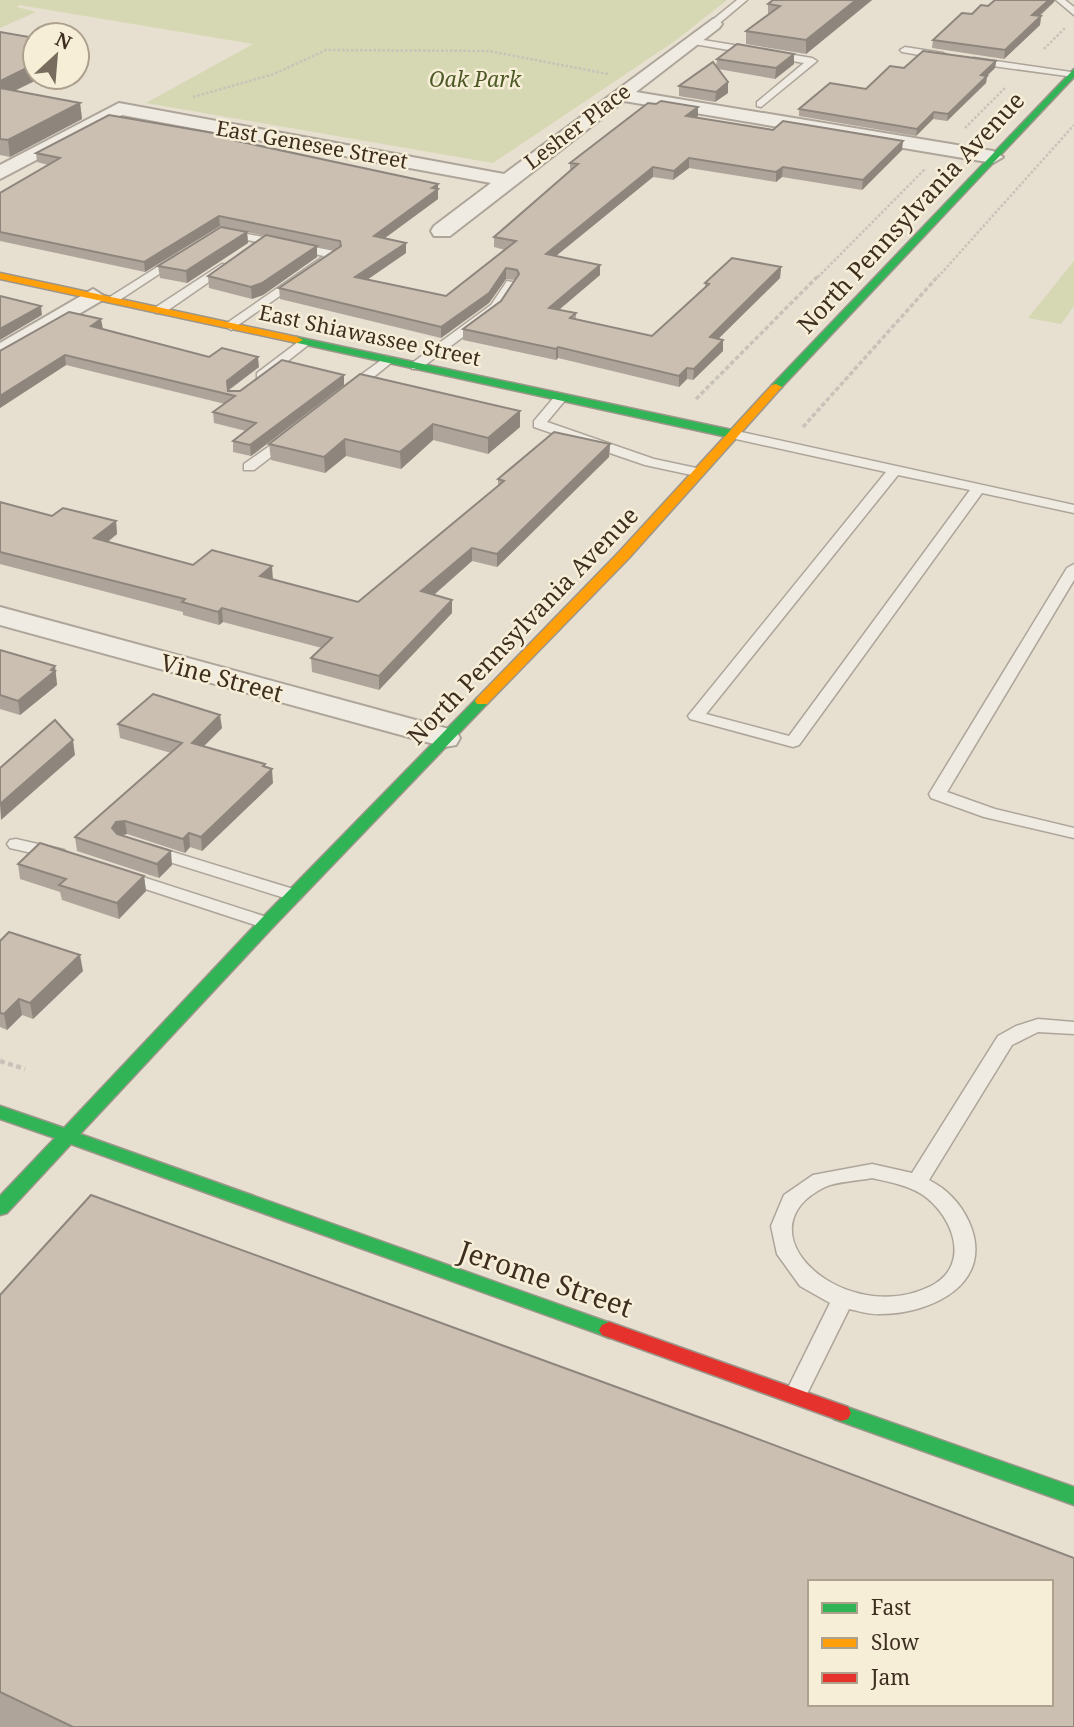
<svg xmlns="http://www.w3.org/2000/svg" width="1074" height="1727" viewBox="0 0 1074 1727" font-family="'Noto Serif',serif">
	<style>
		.green { fill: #d6d7b3 }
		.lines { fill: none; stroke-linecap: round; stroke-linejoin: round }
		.lane-casing { stroke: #ada599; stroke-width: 3 }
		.street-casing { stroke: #ada599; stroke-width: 4 }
		.fast-casing { stroke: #9c958a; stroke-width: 3 }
		.slow-casing { stroke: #9c958a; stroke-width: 3 }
		.jam-casing { stroke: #9c958a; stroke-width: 3 }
		.path-far2 { stroke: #c8c2b9; stroke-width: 2.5; stroke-dasharray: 2.5 2; stroke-linecap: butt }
		.path-far1 { stroke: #c8c2b9; stroke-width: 3.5; stroke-dasharray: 4.5 2.5; stroke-linecap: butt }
		.path { stroke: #c8c2b9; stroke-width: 4.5; stroke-dasharray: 5 3.5; stroke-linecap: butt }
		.lane { fill: #efebe3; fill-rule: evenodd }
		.street { fill: #efebe3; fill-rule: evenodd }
		.fast { fill: #30b455; fill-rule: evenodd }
		.slow { fill: #ff9f0a; fill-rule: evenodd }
		.jam { fill: #e5322d; fill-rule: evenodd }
		.wall { fill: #afa499 }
		.shaded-wall { fill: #8e867d }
		.building { fill: #cbbfb2; stroke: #8e867d; stroke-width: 2; fill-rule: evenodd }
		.labels { text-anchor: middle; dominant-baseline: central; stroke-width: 5; stroke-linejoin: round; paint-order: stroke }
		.far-park-label { font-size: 21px; font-style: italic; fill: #4d5a26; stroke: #f7eed8 }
		.far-street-label { font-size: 21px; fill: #3d2e20; stroke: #f7eed8 }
		.street-label { font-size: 24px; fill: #3d2e20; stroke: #f7eed8 }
		.near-street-label { font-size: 28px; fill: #3d2e20; stroke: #f7eed8 }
	</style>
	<rect width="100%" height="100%" fill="#e7e0d1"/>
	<g class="green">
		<polygon points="0,0 727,0 675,41 493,163 146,103 253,44 19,5 17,7 36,12 0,28"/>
		<polygon points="1074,261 1074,306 1061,324 1028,318"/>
	</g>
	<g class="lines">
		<defs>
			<g id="lane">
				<polygon points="737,0 747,0 716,26 710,26 710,22"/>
				<polygon points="1056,0 1065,0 1074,7 1074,15"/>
				<polygon points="691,38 812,58 817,61 761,107 757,106 757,102 804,63 688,43 686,41"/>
				<polygon points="905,47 943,53 948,56 943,59 902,52 900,50"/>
				<polygon points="974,58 1071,72 1074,73 1074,77 971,63 971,59"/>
				<polygon points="227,230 334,251 340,254 231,330 225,326 227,323 324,256 223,235 221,233"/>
				<polygon points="178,254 184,257 182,259 115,303 105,300"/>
				<polygon points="222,264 232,266 164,313 156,313 156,307"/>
				<polygon points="507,281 517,283 499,310 420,369 412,369 412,363 491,305"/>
				<polygon points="302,339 312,342 265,379 257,379 257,373"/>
				<polygon points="387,356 393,360 391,363 354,393 344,393 344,387"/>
				<polygon points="561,394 567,398 547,422 654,459 701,469 703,472 696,476 645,465 534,427 534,421 556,395"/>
				<path d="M732 430 1074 505V513L982 493 799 745 793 747 690 719 688 716 886 472 727 437V431ZM898 475 970 490 789 736 706 714Z"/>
				<polygon points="288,433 293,434 293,440 254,470 244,470 244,464"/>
				<polygon points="1074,564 1074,580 947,792 995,809 1074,828 1074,838 984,817 931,798 929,794 1067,568"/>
				<polygon points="16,839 64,850 67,854 58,859 10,848 7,844 10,840"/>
				<polygon points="150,845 300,891 303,895 300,899 288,899 144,854 141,850"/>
				<polygon points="124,871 273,919 276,923 267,929 261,927 118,880 115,876 118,872"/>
				<path d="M1038 1019 1074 1022V1034L1038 1032 1012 1045 929 1180C947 1189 961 1204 969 1222 996 1283 932 1314 880 1314 870 1315 859 1311 849 1309L804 1400 796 1403 788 1400 785 1394 830 1303 800 1286 777 1254 771 1226 784 1195 813 1175 872 1164 912 1173 998 1036 1016 1026ZM872 1178C889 1182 908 1185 923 1195 953 1216 972 1265 931 1286 845 1329 736 1231 825 1187 838 1181 858 1181 872 1178Z"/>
			</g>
			<g id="street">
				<polygon points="713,19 719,20 722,24 719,28 636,92 993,151 1003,157 993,163 624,101 450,236 434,236 431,231 434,226 491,183 122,115 0,179 0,165 119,103 504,174"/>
				<polygon points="93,289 104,296 101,301 0,360 0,343"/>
				<polygon points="0,607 456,731 460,738 456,745 445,747 0,625"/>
			</g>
			<g id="fast">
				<polygon points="1074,69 1074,77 780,389 772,389 772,385"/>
				<polygon points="297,337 732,430 738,434 732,438 293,342 293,338"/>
				<polygon points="482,697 489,701 487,704 273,927 80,1134 616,1325 619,1330 616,1335 609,1338 602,1335 71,1144 7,1213 0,1215 0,1196 55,1138 0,1119 0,1106 64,1128 261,919 477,698"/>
				<polygon points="841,1405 1074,1487 1074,1505 834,1419 831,1413 834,1407"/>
			</g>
			<g id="slow">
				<polygon points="0,273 297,337 303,340 297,343 0,279"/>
				<polygon points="776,384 782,387 780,389 629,558 487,704 477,704 475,701 477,698 619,552 772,385"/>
			</g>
			<polygon id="jam" points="609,1322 848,1407 851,1413 848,1419 841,1421 602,1335 599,1330 602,1325"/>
		</defs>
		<use href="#lane" class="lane-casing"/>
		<use href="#street" class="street-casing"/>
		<use href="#fast" class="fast-casing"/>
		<use href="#slow" class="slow-casing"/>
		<use href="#jam" class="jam-casing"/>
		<g class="path-far2">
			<polyline points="1044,49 1065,28"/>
			<polyline points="193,97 274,74 326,50 489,51 608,74"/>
			<polyline points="965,128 1006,87"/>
			<polyline points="818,277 925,169"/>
			<polyline points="938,277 1074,125"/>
		</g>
		<g class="path-far1">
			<polyline points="696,399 819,275"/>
			<polyline points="803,427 939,275"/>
		</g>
		<polyline class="path" points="0,1061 25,1069"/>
		<use href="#lane" class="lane"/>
		<use href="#street" class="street"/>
		<use href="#fast" class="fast"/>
		<use href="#slow" class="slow"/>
		<use href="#jam" class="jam"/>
	</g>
	<g class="wall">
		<polygon points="773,0 872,0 806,54 746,44 746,31 768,15 768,4"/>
		<polygon points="1054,2 1040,16 1041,16 1040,25 1004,59 932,48 933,40 988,6"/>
		<polygon points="0,32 15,91 80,103 82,119 10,157 0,155"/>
		<polygon points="794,54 794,64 775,79 718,69 728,82 728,93 715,102 679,96 679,86 716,67 717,59"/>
		<polygon points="996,61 995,68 987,76 986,83 947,121 933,119 916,136 799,116 799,109 866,89 904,68"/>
		<polygon points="656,104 698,107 698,116 696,117 902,150 862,190 782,177 776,182 689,168 673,180 653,177 556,256 600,265 600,275 559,310 576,313 576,320 652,336 705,287 705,283 781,267 780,278 718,339 723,340 723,351 693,380 687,379 679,387 558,358 556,360 463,340 463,329 501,301 515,280 506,279 489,303 441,338 280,299 279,288 335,250 317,247 317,257 263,295 252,299 209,288 208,276 265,236 247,232 248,243 187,283 160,278 158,266 235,230 220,226 145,272 0,241 0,193 48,165 37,162 36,153 242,138 243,143 438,184 438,199 385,238 406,253 367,280 446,296 505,250 494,247 494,237 570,170 570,163"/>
		<polygon points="102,329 209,357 259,367 228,391 344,385 251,456 233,452 233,441 246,431 214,423 213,412 225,404 66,365 0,408 0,351"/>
		<polygon points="520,411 520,427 488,454 433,440 401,469 346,456 325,473 271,460 269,444"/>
		<polygon points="610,444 609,457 497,567 472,561 434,595 452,613 379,690 312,672 311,658 322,648 223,622 219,625 183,615 183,612 0,564 0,502 52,516 116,521 117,534 108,542 193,565 273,579 358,602 498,486 498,479"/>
		<polygon points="0,650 55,666 57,685 20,715 0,709"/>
		<polygon points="118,724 222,728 204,746 265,767 273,783 202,851 190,847 185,853 127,834 121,836 172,865 159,878 77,851 75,837 171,753 120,738"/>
		<polygon points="18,864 144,876 146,891 119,919 62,900 60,892 20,879"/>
		<polygon points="0,941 83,971 33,1019 22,1015 7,1030 0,1027"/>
		<polygon points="0,1295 1074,1727 0,1727"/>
	</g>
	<g class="shaded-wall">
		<polygon points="856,0 872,0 806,54 806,40"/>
		<polygon points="1049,0 1055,0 1054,2 1031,23 1032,15"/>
		<polygon points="1041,16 1040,25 1004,59 1005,50"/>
		<polygon points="794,54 794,64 775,79 776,68"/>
		<polygon points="996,61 995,68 980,82 981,75"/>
		<polygon points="35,64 35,77 43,77 0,98 0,81"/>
		<polygon points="987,76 986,83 947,121 948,114"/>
		<polygon points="728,82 728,93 715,102 716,92"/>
		<polygon points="80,103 82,119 10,157 8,140"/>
		<polygon points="698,107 698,116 686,125 686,116"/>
		<polygon points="934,112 933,119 916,136 917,129"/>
		<polygon points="903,141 902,150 862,190 863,180"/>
		<polygon points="689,158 689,168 673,180 674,171"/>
		<polygon points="653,167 653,177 546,264 546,254"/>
		<polygon points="783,167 782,177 776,182 776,172"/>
		<polygon points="438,184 438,199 374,246 374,236"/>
		<polygon points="219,216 220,226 145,272 144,262"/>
		<polygon points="247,232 248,243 187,283 186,271"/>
		<polygon points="406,243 406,253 355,288 355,277"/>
		<polygon points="317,246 317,257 263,295 252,299 251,287"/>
		<polygon points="600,265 600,275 549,318 549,308"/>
		<polygon points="781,267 780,278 709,348 710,337"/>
		<polygon points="506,268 506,279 489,303 441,338 441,327"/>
		<polygon points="41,306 42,315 0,340 0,329"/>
		<polygon points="101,319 103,329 91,326"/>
		<polygon points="723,340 723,351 693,380 694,369"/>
		<polygon points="558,347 558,358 556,360 556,349"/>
		<polygon points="65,355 66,365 0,408 0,396"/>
		<polygon points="258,357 259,367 227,391 227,381"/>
		<polygon points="687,368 687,379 679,387 679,376"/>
		<polygon points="344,375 344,385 251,456 250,445"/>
		<polygon points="520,411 520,427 488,454 488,438"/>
		<polygon points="433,424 433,440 401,469 400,452"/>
		<polygon points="345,439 346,456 325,473 324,457"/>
		<polygon points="610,444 609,457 497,567 497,554"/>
		<polygon points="116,521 117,534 95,551 94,538"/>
		<polygon points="472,548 472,561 422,605 421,591"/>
		<polygon points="272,566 273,580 260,576"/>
		<polygon points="452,600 452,613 379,690 379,676"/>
		<polygon points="222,608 223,622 219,625 218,612"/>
		<polygon points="55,666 57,685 20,715 18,701"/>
		<polygon points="220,715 222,728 193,757 192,743"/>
		<polygon points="73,740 75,755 1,820 0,804"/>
		<polygon points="265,764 266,775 272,769 273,783 202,851 201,837"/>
		<polygon points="125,821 127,834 118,836 112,828 116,822"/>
		<polygon points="189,833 190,847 185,853 183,839"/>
		<polygon points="171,851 172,865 159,878 157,864"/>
		<polygon points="144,876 146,891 119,919 117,903"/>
		<polygon points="80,955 83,971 33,1019 30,1003"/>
		<polygon points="19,999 22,1015 7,1030 4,1014"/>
	</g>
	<g class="building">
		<polygon points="773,0 856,0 806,40 746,31 780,6 768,4"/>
		<polygon points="995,0 1049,0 1032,15 1041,16 1005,50 933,40 962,13 972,14 981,5 988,6"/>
		<polygon points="0,32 35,38 35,64 0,81"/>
		<polygon points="737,44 794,54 776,68 717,59"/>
		<polygon points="923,51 996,61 981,75 987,76 948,114 934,112 917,129 799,109 830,83 866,89 890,66 904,68"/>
		<polygon points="713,62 728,82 716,92 679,86"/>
		<polygon points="0,88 80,103 8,140 0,139"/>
		<polygon points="661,101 698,107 686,116 773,130 783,121 903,141 863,180 783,167 776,172 689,158 674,171 653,167 546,254 600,265 549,308 576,313 570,318 652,336 709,284 705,283 732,258 781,267 710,337 723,340 694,369 687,368 679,376 558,347 556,349 463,329 501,301 519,274 517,270 506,268 489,293 441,327 279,288 341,246 340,241 219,216 144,262 0,232 0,193 60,158 36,153 109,115 242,138 237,141 438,184 432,188 438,189 374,236 406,243 355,277 446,296 516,241 494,237 578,164 570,163 648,103 656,104"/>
		<polygon points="221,227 247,232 186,271 158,266"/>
		<polygon points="266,235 317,246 262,283 251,287 208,276"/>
		<polygon points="0,296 41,306 0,329"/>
		<polygon points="69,312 101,319 91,326 209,357 222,348 258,357 227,381 228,391 240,391 282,360 344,375 250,445 233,441 256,423 213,412 235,396 65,355 0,396 0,351"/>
		<polygon points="360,374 520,411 488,438 433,424 400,452 345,439 324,457 269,444"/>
		<polygon points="554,432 610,444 497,554 472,548 421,591 452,600 379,676 311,658 332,638 222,608 218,612 182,602 185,599 0,552 0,502 52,516 63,508 116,521 94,538 193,565 212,550 272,566 260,576 358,602 504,481 498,479"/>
		<polygon points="0,650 55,666 51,670 55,671 18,701 0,695"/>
		<polygon points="153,694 220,715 192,743 265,764 263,766 272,769 201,837 189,833 183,839 125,821 116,822 112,828 117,834 171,851 157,864 75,837 182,743 118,724"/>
		<polygon points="55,720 73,740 0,804 0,768"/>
		<polygon points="40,843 144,876 117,903 59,885 66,879 18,864"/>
		<polygon points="9,932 80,955 30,1003 19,999 4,1014 0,1013 0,941"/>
		<path d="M91 1195 726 1427 1074 1558V1727H73L0 1692V1295ZM810 1582H1051V1704H810Z"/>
	</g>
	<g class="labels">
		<g class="far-park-label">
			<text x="475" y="79">Oak Park</text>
		</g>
		<g class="far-street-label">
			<text transform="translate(577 126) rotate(-37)">Lesher Place</text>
			<text transform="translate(312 144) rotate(10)">East Genesee Street</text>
			<text transform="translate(370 335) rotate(12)">East Shiawassee Street</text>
		</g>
		<g class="street-label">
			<text transform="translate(910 212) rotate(-47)">North Pennsylvania Avenue</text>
			<text transform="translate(522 625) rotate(-46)">North Pennsylvania Avenue</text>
			<text transform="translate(222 677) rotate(15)">Vine Street</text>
		</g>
		<g class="near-street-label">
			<text transform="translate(546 1278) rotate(19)">Jerome Street</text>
		</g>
	</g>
	<rect x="808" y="1580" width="245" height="126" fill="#f7eed8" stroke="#ada18e" stroke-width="2"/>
	<rect x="822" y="1603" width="35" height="10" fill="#30b455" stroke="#ada18e" stroke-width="2"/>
	<text x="871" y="1615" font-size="21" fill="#3d2e20">Fast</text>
	<rect x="822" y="1638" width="35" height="10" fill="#ff9f0a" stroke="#ada18e" stroke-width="2"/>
	<text x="871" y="1650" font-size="21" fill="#3d2e20">Slow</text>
	<rect x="822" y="1673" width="35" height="10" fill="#e5322d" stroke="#ada18e" stroke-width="2"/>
	<text x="871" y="1685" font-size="21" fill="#3d2e20">Jam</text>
	<g transform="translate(56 56) rotate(26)"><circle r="33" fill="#f7eed8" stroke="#ada18e" stroke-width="2"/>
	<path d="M0-5L12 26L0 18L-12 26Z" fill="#786c5e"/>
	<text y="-10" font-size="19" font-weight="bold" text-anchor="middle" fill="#3d2e20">N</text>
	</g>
</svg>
